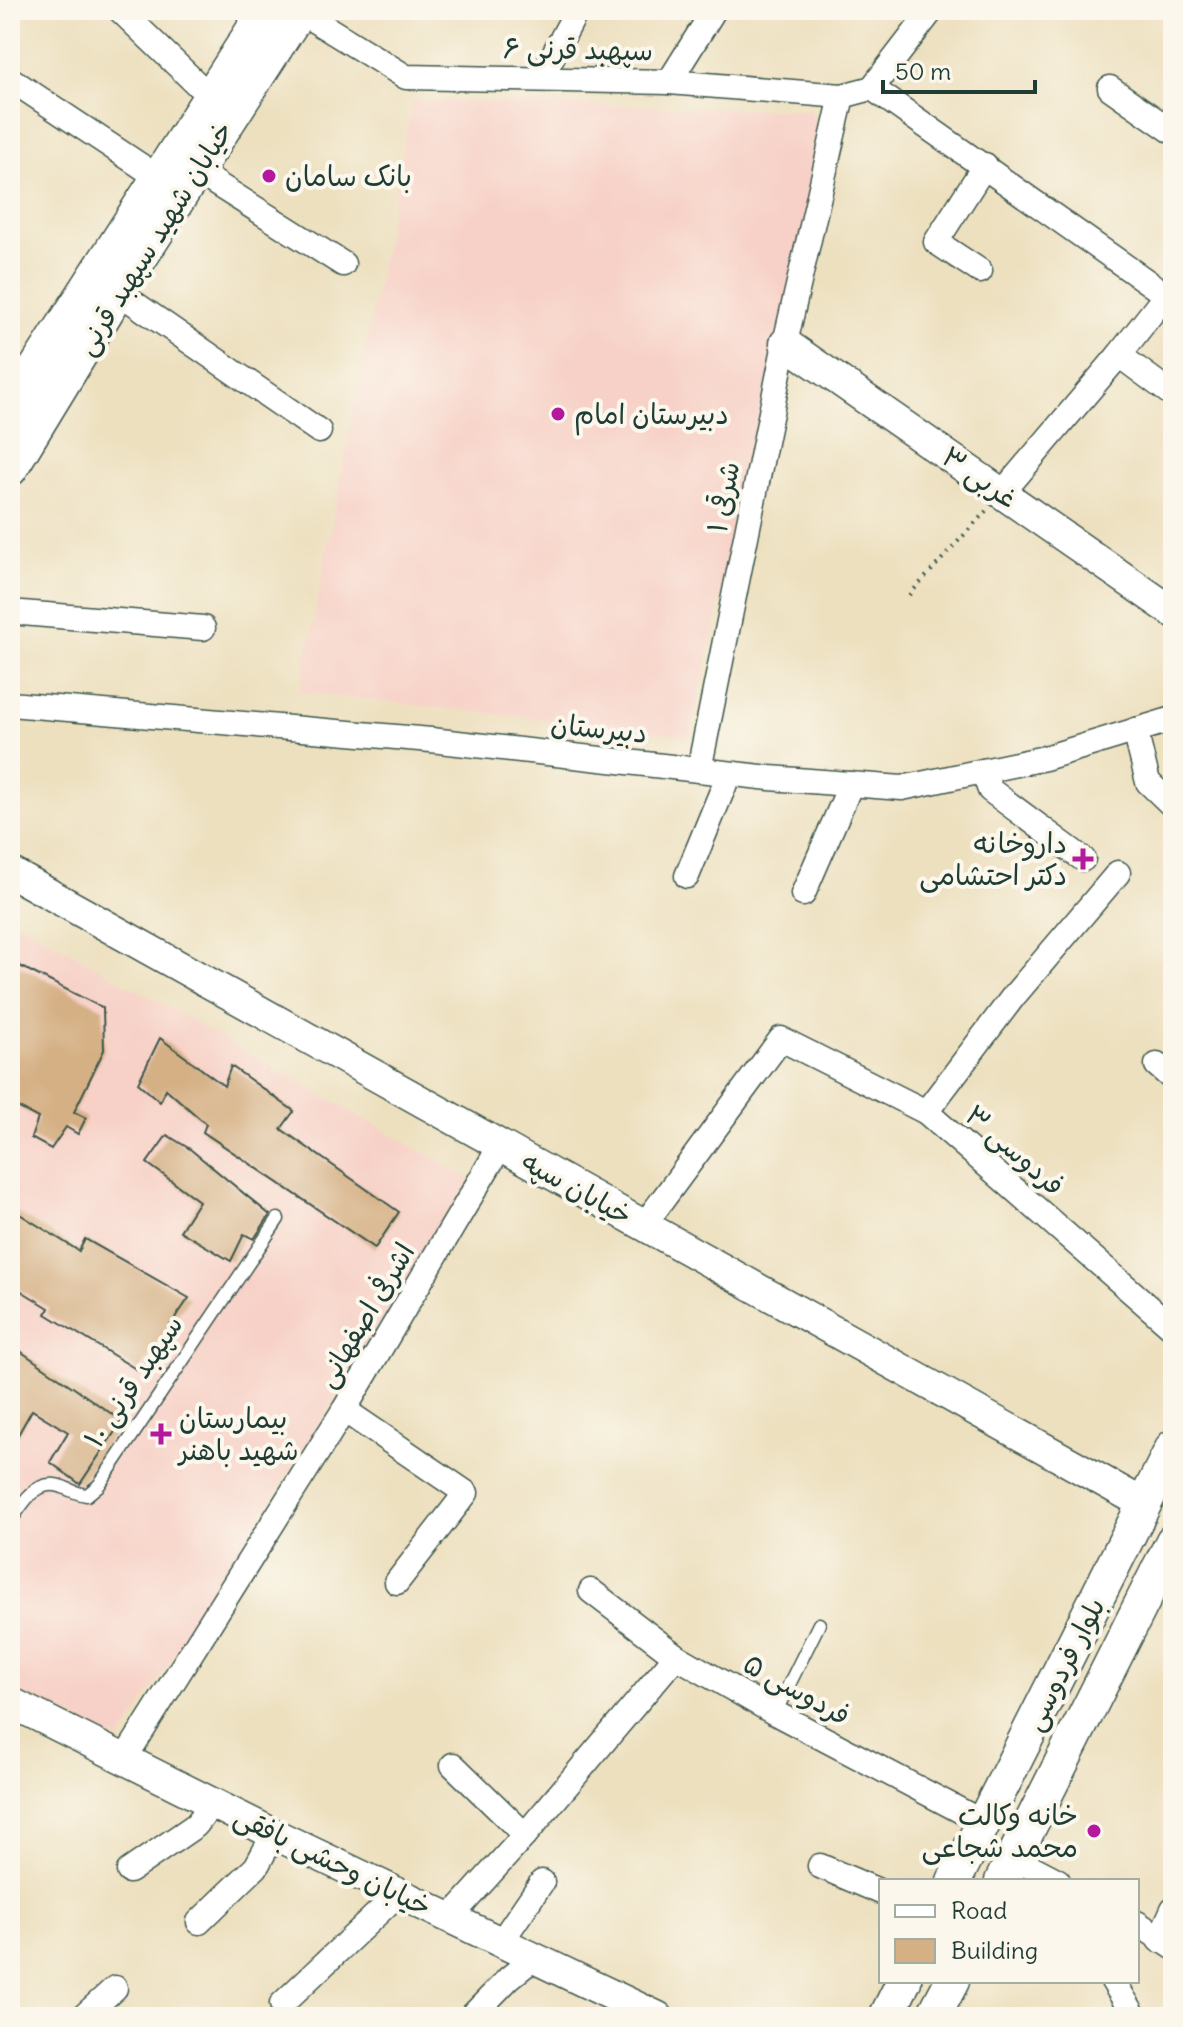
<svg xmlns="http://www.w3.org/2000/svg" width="1183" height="2027" viewBox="0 0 1183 2027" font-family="Delius,'Playpen Sans Arabic',sans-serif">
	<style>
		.built { fill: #f7d1c7 }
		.building { fill: #d5b085 }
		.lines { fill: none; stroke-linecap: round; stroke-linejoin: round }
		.service-casing { stroke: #3e5549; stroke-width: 15 }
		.minor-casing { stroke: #3e5549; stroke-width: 27 }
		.tertiary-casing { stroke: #3e5549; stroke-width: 33 }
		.secondary-casing { stroke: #3e5549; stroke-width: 37 }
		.path { stroke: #3e5549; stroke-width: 4; stroke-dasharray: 2 6; stroke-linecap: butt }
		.service { stroke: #fff; stroke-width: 12 }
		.minor { stroke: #fff; stroke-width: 24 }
		.tertiary { stroke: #fff; stroke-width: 30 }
		.secondary { stroke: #fff; stroke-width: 34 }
		.poi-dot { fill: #b5179e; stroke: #fbf7ec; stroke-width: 3 }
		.labels { text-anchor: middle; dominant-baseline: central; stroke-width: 8; stroke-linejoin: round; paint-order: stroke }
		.street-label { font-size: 28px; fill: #1f3d34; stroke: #fbf7ec }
		.poi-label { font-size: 28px; fill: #1f3d34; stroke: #fbf7ec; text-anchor: start }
	</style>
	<rect width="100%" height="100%" fill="#fbf7ec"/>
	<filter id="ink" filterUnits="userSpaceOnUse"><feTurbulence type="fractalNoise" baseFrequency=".0125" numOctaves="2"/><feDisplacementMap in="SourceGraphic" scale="16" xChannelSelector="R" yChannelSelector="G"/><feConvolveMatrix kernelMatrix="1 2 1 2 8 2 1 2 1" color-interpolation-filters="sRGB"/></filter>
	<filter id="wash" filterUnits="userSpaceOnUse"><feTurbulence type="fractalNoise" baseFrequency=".006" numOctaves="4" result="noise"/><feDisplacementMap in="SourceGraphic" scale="32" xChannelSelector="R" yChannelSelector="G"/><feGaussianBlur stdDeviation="1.8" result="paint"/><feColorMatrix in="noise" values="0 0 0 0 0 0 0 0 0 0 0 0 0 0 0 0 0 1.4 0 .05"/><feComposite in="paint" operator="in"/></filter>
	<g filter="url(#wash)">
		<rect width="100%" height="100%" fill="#ede0bf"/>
		<g class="built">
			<polygon points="412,101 810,110 825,135 690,736 300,692"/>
			<polygon points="10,918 472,1180 120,1741 10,1688"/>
		</g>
		<g id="blocks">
			<g class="building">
				<polygon points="10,961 103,1008 104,1050 74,1112 86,1118 78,1134 66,1127 51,1149 31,1138 38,1118 10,1103"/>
				<polygon points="160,1038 224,1086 231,1066 294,1111 281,1129 399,1212 375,1248 203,1132 206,1124 166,1089 160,1102 138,1083"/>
				<polygon points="167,1135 190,1149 270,1215 254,1239 244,1234 231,1261 180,1231 199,1201 147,1163"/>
				<polygon points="10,1208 79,1251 85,1239 189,1298 139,1371 46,1314 49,1308 10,1284"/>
				<polygon points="10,1344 122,1421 80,1484 50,1462 68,1432 32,1410 10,1449"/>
			</g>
		</g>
	</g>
	<g filter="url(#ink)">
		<use href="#blocks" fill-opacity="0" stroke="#3e5549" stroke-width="2"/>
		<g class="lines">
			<defs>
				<g id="service">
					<path d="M10 1522C20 1507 34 1482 55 1485 65 1486 72 1493 87 1495L99 1485 278 1219"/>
					<polyline points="775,1713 819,1624"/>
				</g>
				<g id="minor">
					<polyline points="120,10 202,89 212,95"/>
					<polyline points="299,11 406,77 669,82 842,96 872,88"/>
					<polyline points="541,78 577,10"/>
					<polyline points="10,79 159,178"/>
					<polyline points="669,82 714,10"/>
					<polyline points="872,88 1166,295"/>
					<polyline points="872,88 932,10"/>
					<polyline points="1110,88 1173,132"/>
					<polyline points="196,171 343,264"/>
					<polyline points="980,271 936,242 985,165"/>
					<polyline points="118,292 319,431"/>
					<polyline points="1119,355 1173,395"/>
					<polyline points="1003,492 1119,355 1173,286"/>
					<polyline points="10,612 203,628"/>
					<polyline points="10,704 431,740 770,778 902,788 1045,758 1173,719"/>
					<polyline points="1135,730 1148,782 1173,806"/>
					<polyline points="699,770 785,343 842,96"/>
					<polyline points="983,771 990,790 1083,859"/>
					<polyline points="1118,873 1013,997 926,1112 1173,1328"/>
					<polyline points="687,876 729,774"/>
					<polyline points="803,894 851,784"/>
					<polyline points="1157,1065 1173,1079"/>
					<polyline points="644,1225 781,1039 926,1112"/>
					<polyline points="344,1410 466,1493 397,1582"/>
					<polyline points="591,1591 676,1656 775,1713 984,1823"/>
					<polyline points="125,1758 344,1410 501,1145"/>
					<polyline points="453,1765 525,1835"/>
					<polyline points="1014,1858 1058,1881"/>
					<polyline points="820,1866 881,1892"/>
					<polyline points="129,1871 196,1825 213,1803"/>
					<polyline points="450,1918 525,1835 676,1656"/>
					<polyline points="199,1922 256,1867 274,1834"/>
					<polyline points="1137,1923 1173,1947"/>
					<polyline points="1159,1940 1173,1909"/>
					<polyline points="501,1942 542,1882"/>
					<polyline points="1113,1981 1135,2017"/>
					<polyline points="282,2004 399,1893"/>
					<polyline points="83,2017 115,1988"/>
					<polyline points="471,2017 509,1978 534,1958"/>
				</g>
				<g id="tertiary">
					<polyline points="785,343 1173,612"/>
					<polyline points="10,872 1144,1504"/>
					<polyline points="10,1702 274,1834 658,2017"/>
				</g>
				<g id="secondary">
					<polyline points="10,409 266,10"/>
					<polyline points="10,469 118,292 300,10"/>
					<polyline points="954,1881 1173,1447"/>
					<polyline points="1002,1881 1173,1541"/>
					<polyline points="886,2017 904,1981"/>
					<polyline points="933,2017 952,1981"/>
				</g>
			</defs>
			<use href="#service" class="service-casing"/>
			<use href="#minor" class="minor-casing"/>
			<use href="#tertiary" class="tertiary-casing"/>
			<use href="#secondary" class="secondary-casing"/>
			<polyline class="path" points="909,595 986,511"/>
			<use href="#service" class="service"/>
			<use href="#minor" class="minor"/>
			<use href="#tertiary" class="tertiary"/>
			<use href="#secondary" class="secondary"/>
		</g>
	</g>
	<g class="poi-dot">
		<circle cx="269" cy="176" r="8"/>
		<circle cx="558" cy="414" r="8"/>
		<path d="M1079 847h8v8h8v8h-8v8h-8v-8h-8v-8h8z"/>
		<path d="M157 1422h8v8h8v8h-8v8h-8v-8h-8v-8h8z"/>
		<circle cx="1094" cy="1831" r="8"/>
	</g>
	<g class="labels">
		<g class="street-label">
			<text transform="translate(578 49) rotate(1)">سپهبد قرنی ۶</text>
			<text transform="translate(154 238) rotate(-58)">خیابان شهید سپهبد قرنی</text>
			<text transform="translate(980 477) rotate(35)">۳ غربی</text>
			<text transform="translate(723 497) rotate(-79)">شرقی ۱</text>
			<text transform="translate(599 728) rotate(6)">دبیرستان</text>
			<text transform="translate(1015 1150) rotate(41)">فردوسی ۳</text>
			<text transform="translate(577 1188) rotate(29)">خیابان سپه</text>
			<text transform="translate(365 1315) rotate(-59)">اشرفی اصفهانی</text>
			<text transform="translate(133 1381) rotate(-56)">سپهبد قرنی ۱۰</text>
			<text transform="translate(1064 1664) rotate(-63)">بلوار فردوسی</text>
			<text transform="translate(797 1689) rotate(29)">فردوسی ۵</text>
			<text transform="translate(333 1861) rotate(26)">خیابان وحشی بافقی</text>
		</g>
		<g class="poi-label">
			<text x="285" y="176">بانک سامان</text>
			<text x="574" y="414">دبیرستان امام</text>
			<text x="1067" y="843" text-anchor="end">داروخانه<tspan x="1067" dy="32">دکتر احتشامی</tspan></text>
			<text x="179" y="1418">بیمارستان<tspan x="179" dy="32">شهید باهنر</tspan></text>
			<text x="1078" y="1815" text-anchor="end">خانه وکالت<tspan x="1078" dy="32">محمد شجاعی</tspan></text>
		</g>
	</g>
	<rect width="1183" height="2027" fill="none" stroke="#fbf7ec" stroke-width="40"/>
	<rect x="879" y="1879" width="260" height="104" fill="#fbf7ec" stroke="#a3ada2" stroke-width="2"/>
	<rect x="895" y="1905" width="40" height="12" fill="#ffffff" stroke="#a3ada2" stroke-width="2"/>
	<text x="951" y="1919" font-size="24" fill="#1f3d34">Road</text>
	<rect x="895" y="1939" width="40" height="24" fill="#d5b085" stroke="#a3ada2" stroke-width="2"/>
	<text x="951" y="1959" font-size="24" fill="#1f3d34">Building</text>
	<path d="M883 80v12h152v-12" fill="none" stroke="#1f3d34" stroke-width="4"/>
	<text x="895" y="80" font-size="24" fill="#1f3d34" stroke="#fbf7ec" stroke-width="6" paint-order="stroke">50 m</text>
</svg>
